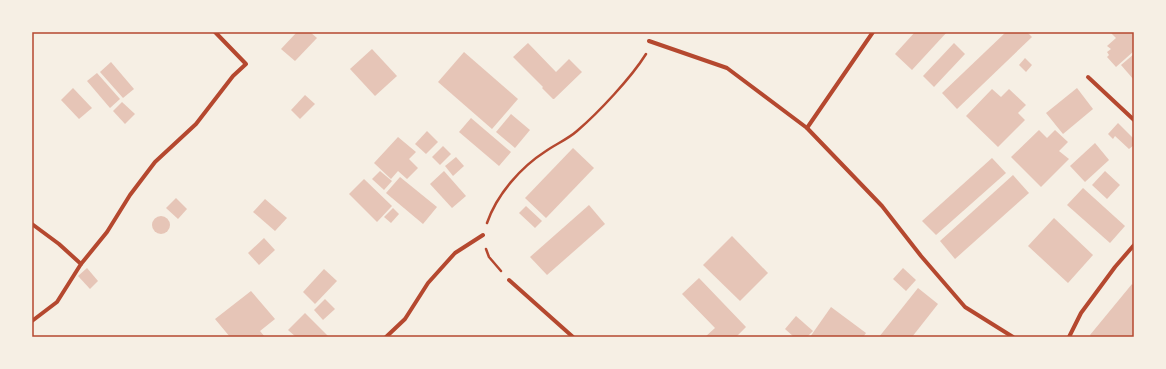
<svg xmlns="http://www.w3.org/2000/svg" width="1166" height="369" viewBox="0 0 1166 369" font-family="Overpass,sans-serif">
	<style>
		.building { fill: #e6c5b7 }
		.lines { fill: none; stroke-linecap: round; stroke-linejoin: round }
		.path { stroke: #b5482f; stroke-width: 2.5 }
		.minor { stroke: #b5482f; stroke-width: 4 }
		.neatline { fill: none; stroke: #b5482f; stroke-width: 1.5 }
	</style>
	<rect width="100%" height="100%" fill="#f6efe4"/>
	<g class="building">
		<polygon points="297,32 310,32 317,38 295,61 281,49"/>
		<polygon points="915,32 947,32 912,70 895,54"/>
		<polygon points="1006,32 1027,32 1032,37 957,109 942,93"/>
		<polygon points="1110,32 1134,32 1134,51 1116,67 1107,57 1109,55 1107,52 1111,49 1107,46 1116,38"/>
		<polygon points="528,43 556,72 569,59 582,72 554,99 553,99 542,88 543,87 513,57"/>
		<polygon points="954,43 965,54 934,87 923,76"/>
		<polygon points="372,49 397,76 375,96 350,69"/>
		<polygon points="464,52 518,99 492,129 438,82"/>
		<polygon points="1134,54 1134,80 1121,65"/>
		<polygon points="1025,58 1032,65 1026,72 1019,65"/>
		<polygon points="111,62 134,89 123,98 100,72"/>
		<polygon points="97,73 120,99 110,108 87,81"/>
		<polygon points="73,88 92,108 79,119 61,100"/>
		<polygon points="1077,88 1093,109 1063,134 1046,113"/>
		<polygon points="992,89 1001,97 1009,89 1026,105 1018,113 1025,120 998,147 966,116"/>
		<polygon points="305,95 315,104 300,119 291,110"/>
		<polygon points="122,102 135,114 125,124 113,111"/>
		<polygon points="511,114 530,130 515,148 496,132"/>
		<polygon points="471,118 511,152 499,166 459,132"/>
		<polygon points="1118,123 1134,139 1134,145 1129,149 1115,136 1113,139 1108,134"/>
		<polygon points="1039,130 1047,138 1055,130 1068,142 1059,151 1069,159 1041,187 1011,157"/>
		<polygon points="427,131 438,142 426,154 415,144"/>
		<polygon points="398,137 416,152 409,159 418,168 407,179 398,171 391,179 374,163"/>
		<polygon points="1095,143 1109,160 1085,182 1070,166"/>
		<polygon points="443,146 451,154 440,165 432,157"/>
		<polygon points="573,148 594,168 546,218 525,198"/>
		<polygon points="456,157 464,166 453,176 445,166"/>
		<polygon points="992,158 1006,173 936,235 922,221"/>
		<polygon points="380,171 392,181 384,190 372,179"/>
		<polygon points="444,171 466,196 452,208 430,184"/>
		<polygon points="1105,171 1120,185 1107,199 1092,185"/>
		<polygon points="1013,175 1029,193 955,259 940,241"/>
		<polygon points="400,177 437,207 423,224 386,193"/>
		<polygon points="364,179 392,206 377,222 349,194"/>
		<polygon points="1083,188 1125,226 1110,243 1067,205"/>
		<polygon points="176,198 187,209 178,219 166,208"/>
		<polygon points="265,199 287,218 275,231 253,212"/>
		<polygon points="589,205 605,224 547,275 530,257"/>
		<polygon points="526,206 542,221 535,228 519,213"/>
		<polygon points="393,208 399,214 391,223 384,217"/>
		<circle cx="161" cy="225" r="9"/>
		<polygon points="1054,218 1093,255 1068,283 1028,246"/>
		<polygon points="732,236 768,273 740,301 703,265"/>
		<polygon points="264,238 275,250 259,265 248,253"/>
		<polygon points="87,268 98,281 90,289 78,276"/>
		<polygon points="903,268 916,280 906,291 893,279"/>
		<polygon points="324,269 337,281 315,304 303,292"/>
		<polygon points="699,278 746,327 736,337 705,337 715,328 682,294"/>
		<polygon points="1132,284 1134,286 1134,337 1092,337 1090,335"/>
		<polygon points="918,288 938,304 912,337 879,337"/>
		<polygon points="251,291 275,319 260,331 265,337 230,337 215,319"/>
		<polygon points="325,299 335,309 323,320 314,310"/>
		<polygon points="831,307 866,333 863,337 810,337"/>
		<polygon points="305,313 329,337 296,337 288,330"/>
		<polygon points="796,316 813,331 807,337 794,337 785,329"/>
	</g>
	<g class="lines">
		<g class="path">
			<path d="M487 223C497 194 521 167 546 151 556 144 568 139 577 131 598 113 631 78 646 54"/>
			<polyline points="486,249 489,257 501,271"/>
		</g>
		<g class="minor">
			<polyline points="649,41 727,68 807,128 882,206 921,256 965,307 1013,337"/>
			<polyline points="1088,77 1134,120"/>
			<polyline points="807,128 873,32"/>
			<polyline points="32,224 59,244 81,264 57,302 32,321"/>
			<polyline points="81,264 107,232 130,195 155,162 196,124 233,76 246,64 215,32"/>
			<polyline points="509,280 573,337"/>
			<polyline points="386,337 405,319 428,283 455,253 483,235"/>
			<polyline points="1069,337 1081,313 1115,267 1134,245"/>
		</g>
	</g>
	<rect width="1166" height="369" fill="none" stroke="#f6efe4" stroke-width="66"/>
	<rect x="33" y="33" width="1100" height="303" class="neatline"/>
</svg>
